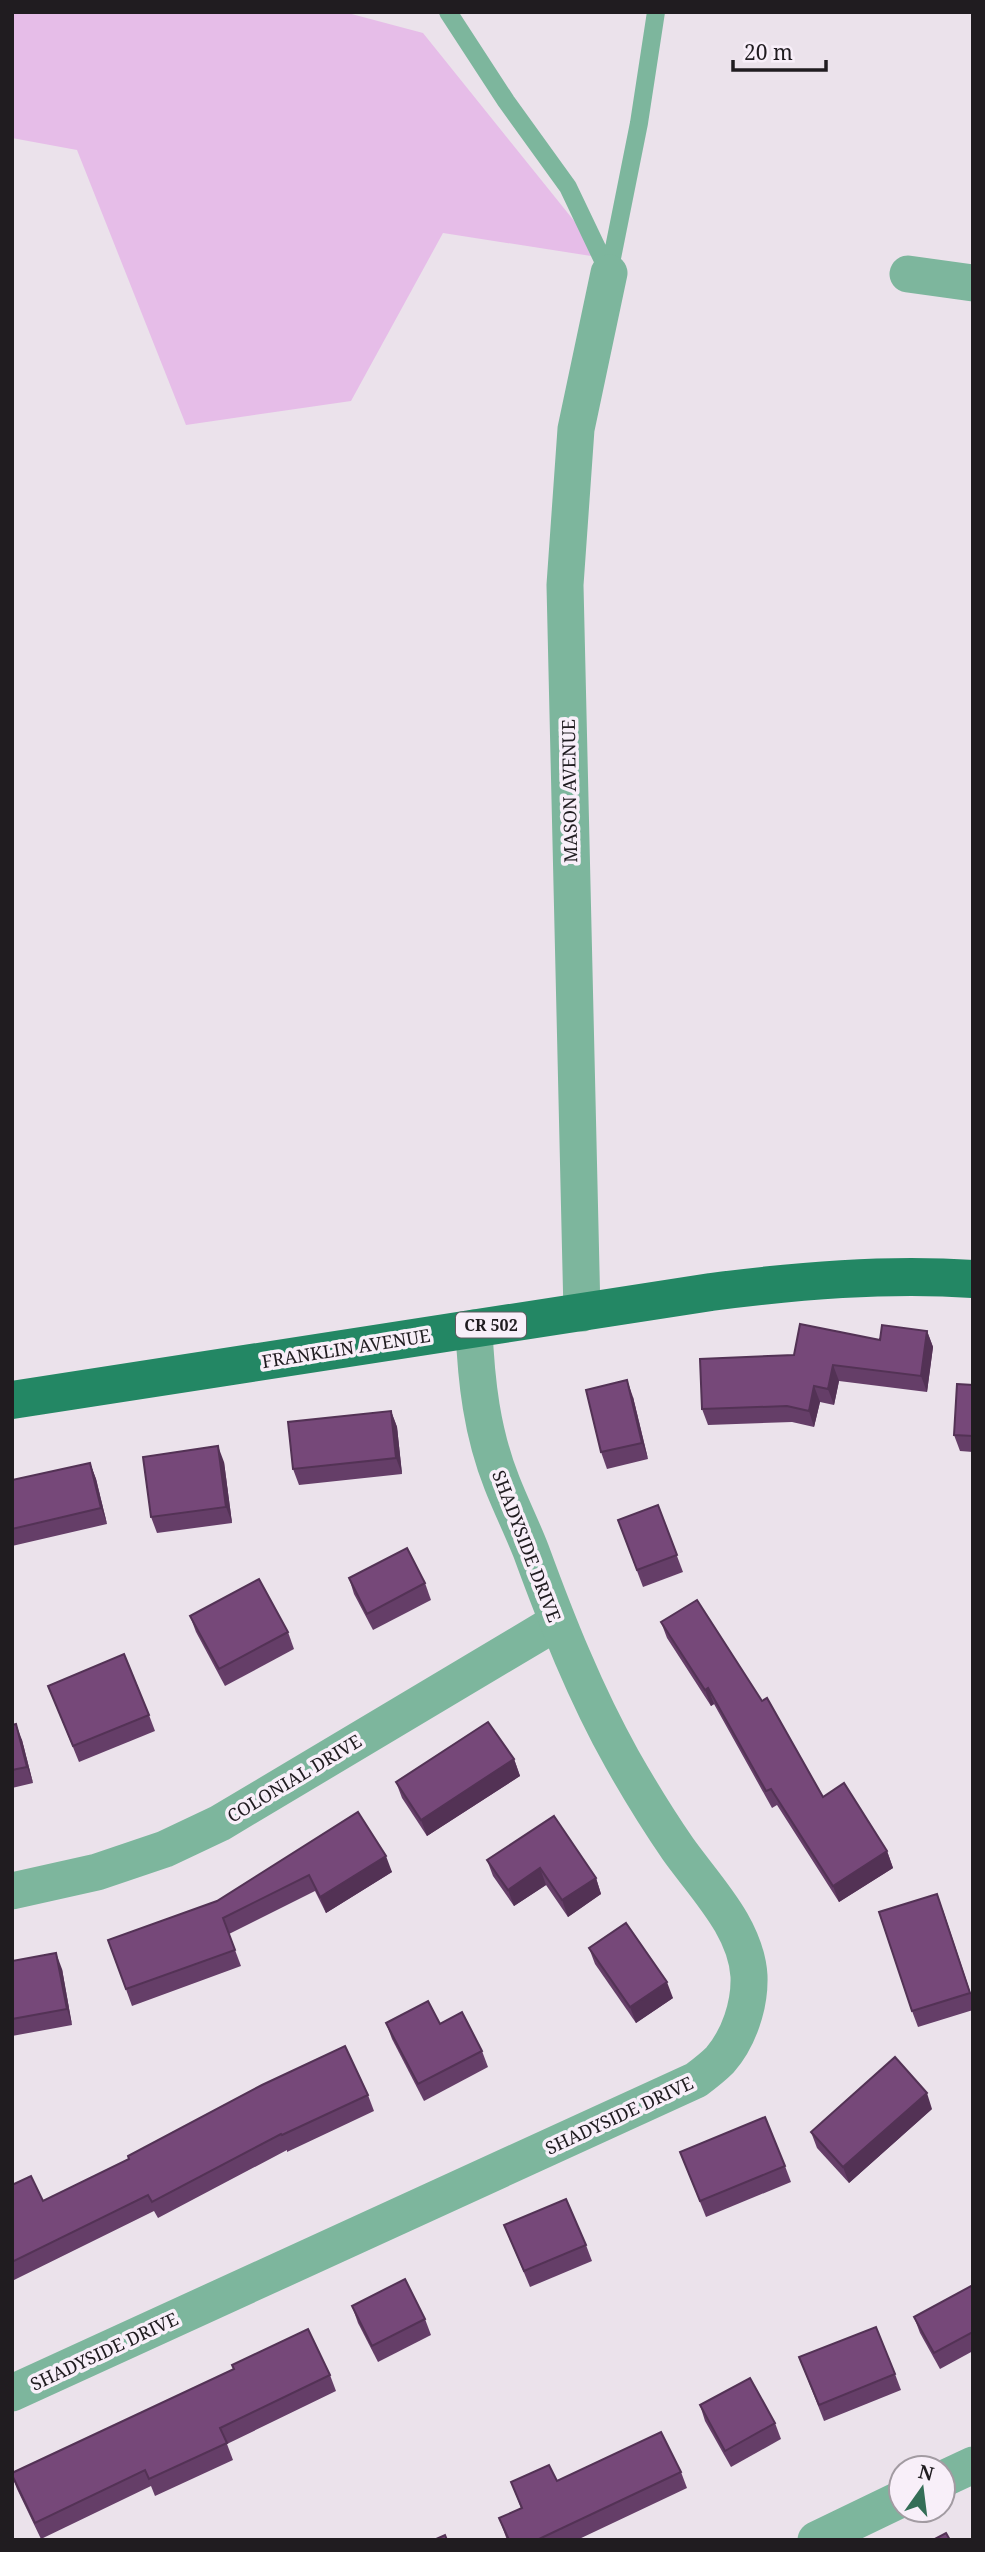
<svg xmlns="http://www.w3.org/2000/svg" width="985" height="2552" viewBox="0 0 985 2552" font-family="'Noto Serif',serif">
	<style>
		.green { fill: #e6bde8 }
		.lines { fill: none; stroke-linecap: round; stroke-linejoin: round }
		.service { stroke: #7db69d; stroke-width: 18 }
		.minor { stroke: #7db69d; stroke-width: 37 }
		.primary { stroke: #238764; stroke-width: 38 }
		.wall { fill: #653e68 }
		.shaded-wall { fill: #533255 }
		.building { fill: #764879; stroke: #533255; stroke-width: 2 }
		.labels { text-anchor: middle; dominant-baseline: central; stroke-width: 7; stroke-linejoin: round; paint-order: stroke }
		.shield { fill: #f8eff9; stroke: #615b61; stroke-width: 2 }
		.shield-label { font-size: 16px; font-weight: bold; fill: #201c20 }
		.street-label { font-size: 18px; fill: #201c20; stroke: #f8eff9 }
	</style>
	<rect width="100%" height="100%" fill="#ebe2eb"/>
	<polygon class="green" points="12,12 344,12 423,33 604,258 443,233 351,401 186,425 77,150 12,138"/>
	<g class="lines">
		<polyline class="service" points="448,12 506,101 568,187 609,273 639,123 656,12"/>
		<g class="minor">
			<polyline points="908,274 973,283"/>
			<polyline points="582,1313 565,585 576,429 609,273"/>
			<polyline points="12,1891 97,1872 165,1849 220,1823 557,1622"/>
			<path d="M12 2393 696 2080C704 2074 713 2067 720 2060 739 2038 750 2005 749 1976 746 1927 705 1887 678 1849 658 1820 639 1789 622 1759 585 1693 557 1622 531 1551 522 1528 511 1506 502 1483 482 1433 476 1381 474 1328"/>
			<polyline points="943,2479 973,2465"/>
			<polyline points="816,2540 901,2499"/>
		</g>
		<path class="primary" d="M12 1400 711 1292C797 1281 886 1273 973 1279"/>
	</g>
	<g class="wall">
		<polygon points="927,1331 933,1347 927,1392 839,1381 834,1405 820,1402 814,1427 792,1422 708,1425 702,1409 794,1355 880,1340"/>
		<polygon points="973,1385 973,1452 960,1451 954,1435"/>
		<polygon points="633,1397 648,1459 607,1469 601,1452"/>
		<polygon points="391,1411 397,1427 402,1474 299,1485 293,1469"/>
		<polygon points="224,1462 232,1523 157,1533 151,1517"/>
		<polygon points="90,1463 96,1479 107,1524 12,1546 12,1480"/>
		<polygon points="658,1505 683,1572 643,1587 618,1520"/>
		<polygon points="349,1578 425,1583 431,1600 373,1630 354,1594"/>
		<polygon points="190,1616 288,1632 294,1649 225,1686 196,1632"/>
		<polygon points="661,1622 823,1797 887,1851 893,1868 839,1902 777,1805 772,1808 714,1704 711,1706 667,1638"/>
		<polygon points="48,1686 149,1715 155,1731 79,1762"/>
		<polygon points="12,1725 22,1740 33,1783 12,1788"/>
		<polygon points="514,1759 520,1776 427,1836 402,1798 396,1782"/>
		<polygon points="358,1812 392,1872 326,1913 315,1891 229,1934 241,1966 132,2006 108,1940 217,1901"/>
		<polygon points="487,1860 596,1878 601,1894 568,1917 546,1885 514,1906 493,1876"/>
		<polygon points="943,1910 973,2000 973,2010 918,2027 912,2011"/>
		<polygon points="589,1948 673,1998 636,2023 595,1964"/>
		<polygon points="12,1961 62,1969 72,2025 12,2036"/>
		<polygon points="386,2023 440,2024 482,2051 488,2067 424,2101 392,2039"/>
		<polygon points="368,2095 374,2111 287,2152 287,2150 158,2218 154,2211 12,2281 12,2185 43,2201"/>
		<polygon points="932,2109 849,2183 817,2148 811,2132"/>
		<polygon points="680,2152 785,2166 791,2182 706,2217"/>
		<polygon points="504,2225 586,2245 592,2261 530,2287"/>
		<polygon points="973,2285 973,2351 940,2369 920,2333 914,2317"/>
		<polygon points="352,2306 425,2319 431,2335 378,2362 358,2323"/>
		<polygon points="799,2357 895,2374 901,2390 824,2421"/>
		<polygon points="330,2375 336,2391 227,2444 233,2460 155,2496 151,2486 41,2539 17,2489 12,2476"/>
		<polygon points="700,2405 775,2423 781,2439 731,2467 705,2421"/>
		<polygon points="681,2472 687,2488 577,2540 507,2540 499,2518 521,2508 511,2482 557,2481"/>
	</g>
	<g class="shaded-wall">
		<polygon points="927,1331 933,1347 927,1392 921,1376"/>
		<polygon points="833,1365 839,1381 834,1405 828,1389"/>
		<polygon points="627,1380 633,1397 648,1459 642,1443"/>
		<polygon points="814,1386 820,1402 814,1427 809,1411"/>
		<polygon points="391,1411 397,1427 402,1474 396,1458"/>
		<polygon points="218,1446 224,1462 232,1523 226,1507"/>
		<polygon points="90,1463 96,1479 107,1524 101,1508"/>
		<polygon points="708,1688 714,1704 711,1706 705,1690"/>
		<polygon points="16,1724 22,1740 33,1783 27,1767"/>
		<polygon points="514,1759 520,1776 427,1836 421,1820"/>
		<polygon points="887,1851 893,1868 839,1902 833,1886"/>
		<polygon points="386,1856 392,1872 326,1913 320,1897"/>
		<polygon points="540,1868 546,1885 514,1906 508,1890"/>
		<polygon points="596,1878 601,1894 568,1917 562,1900"/>
		<polygon points="56,1953 62,1969 72,2025 67,2009"/>
		<polygon points="667,1982 673,1998 636,2023 630,2007"/>
		<polygon points="927,2093 932,2109 849,2183 843,2167"/>
	</g>
	<g class="building">
		<polygon points="800,1324 880,1340 882,1325 927,1331 921,1376 833,1365 828,1389 814,1386 809,1411 787,1406 702,1409 700,1359 794,1355"/>
		<polygon points="627,1380 642,1443 601,1452 586,1390"/>
		<polygon points="957,1384 973,1385 973,1436 954,1435"/>
		<polygon points="391,1411 396,1458 293,1469 288,1422"/>
		<polygon points="218,1446 226,1507 151,1517 143,1457"/>
		<polygon points="90,1463 101,1508 12,1529 12,1480"/>
		<polygon points="658,1505 677,1555 637,1570 618,1520"/>
		<polygon points="407,1548 425,1583 367,1614 349,1578"/>
		<polygon points="259,1579 288,1632 219,1669 190,1616"/>
		<polygon points="697,1600 762,1701 767,1698 823,1797 844,1783 887,1851 833,1886 771,1789 766,1791 708,1688 705,1690 661,1622"/>
		<polygon points="124,1654 149,1715 73,1746 48,1686"/>
		<polygon points="488,1722 514,1759 421,1820 396,1782"/>
		<polygon points="16,1724 27,1767 12,1770 12,1725"/>
		<polygon points="358,1812 386,1856 320,1897 309,1875 223,1918 235,1950 126,1989 108,1940 217,1901"/>
		<polygon points="554,1816 596,1878 562,1900 540,1868 508,1890 487,1860"/>
		<polygon points="937,1894 970,1993 912,2011 879,1912"/>
		<polygon points="626,1923 667,1982 630,2007 589,1948"/>
		<polygon points="56,1953 67,2009 12,2019 12,1961"/>
		<polygon points="428,2001 440,2024 462,2012 482,2051 418,2084 386,2023"/>
		<polygon points="345,2046 368,2095 282,2135 281,2134 152,2202 148,2195 12,2262 12,2185 31,2176 43,2201 129,2159 128,2156 262,2085"/>
		<polygon points="895,2057 927,2093 843,2167 811,2132"/>
		<polygon points="765,2117 785,2166 700,2201 680,2152"/>
		<polygon points="566,2199 586,2245 524,2271 504,2225"/>
		<polygon points="405,2279 425,2319 372,2346 352,2306"/>
		<polygon points="973,2285 973,2332 934,2353 914,2317"/>
		<polygon points="876,2327 895,2374 819,2405 799,2357"/>
		<polygon points="308,2329 330,2375 220,2428 227,2443 149,2479 145,2470 35,2523 12,2475 12,2473 234,2369 232,2365"/>
		<polygon points="750,2378 775,2423 725,2451 700,2405"/>
		<polygon points="661,2432 681,2472 537,2540 509,2540 499,2518 522,2508 511,2482 549,2465 557,2481"/>
		<polygon points="946,2533 950,2540 933,2540"/>
		<polygon points="445,2535 447,2540 434,2540"/>
	</g>
	<g class="labels">
		<rect class="shield" x="456" y="1312.5" width="70" height="25" rx="5"/>
		<g class="shield-label">
			<text x="491" y="1325">CR 502</text>
		</g>
		<g class="street-label">
			<text transform="translate(569 791) rotate(-91)">MASON AVENUE</text>
			<text transform="translate(346 1348) rotate(-9)">FRANKLIN AVENUE</text>
			<text transform="translate(527 1546) rotate(69)">SHADYSIDE DRIVE</text>
			<text transform="translate(294 1778) rotate(-31)">COLONIAL DRIVE</text>
			<text transform="translate(619 2115) rotate(-25)">SHADYSIDE DRIVE</text>
			<text transform="translate(104 2351) rotate(-25)">SHADYSIDE DRIVE</text>
		</g>
	</g>
	<rect width="985" height="2552" fill="none" stroke="#201c20" stroke-width="28"/>
	<g transform="translate(922 2489) rotate(14)"><circle r="33" fill="#f8eff9" stroke="#a29ba2" stroke-width="2"/>
	<path d="M0-5L12 26L0 18L-12 26Z" fill="#346e57"/>
	<text y="-10" font-size="19" font-weight="bold" text-anchor="middle" fill="#201c20">N</text>
	</g>
	<path d="M733 60v10h93v-10" fill="none" stroke="#201c20" stroke-width="3.5"/>
	<text x="744" y="60" font-size="21" fill="#201c20" stroke="#f8eff9" stroke-width="5" paint-order="stroke">20 m</text>
</svg>
